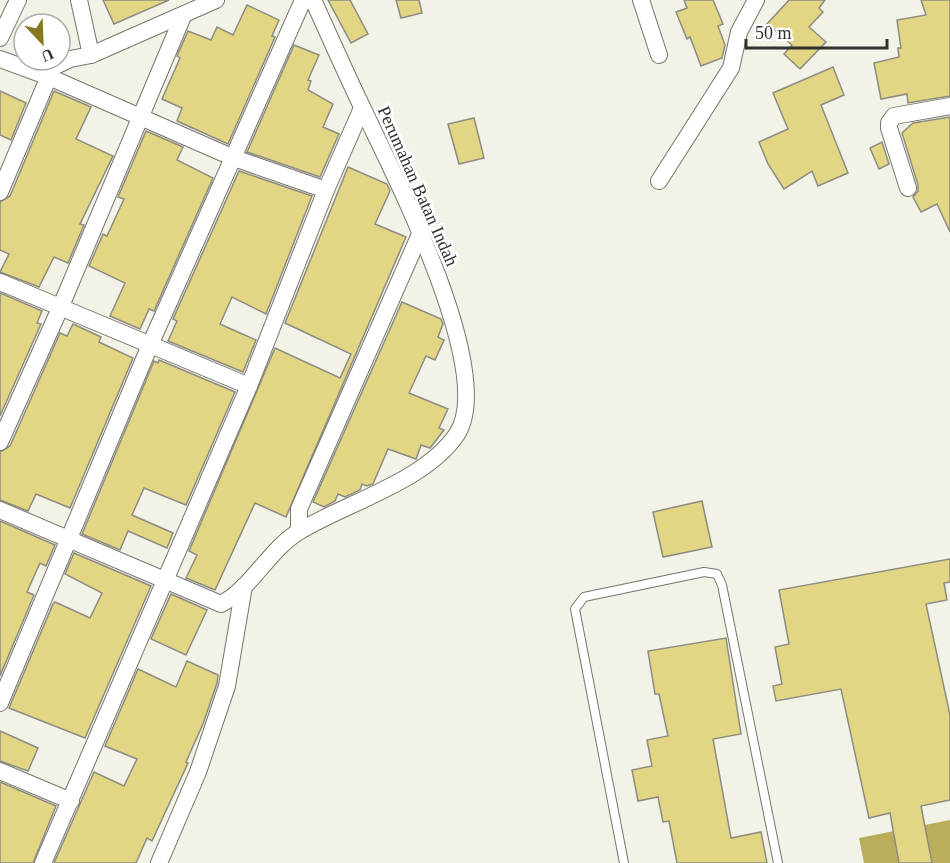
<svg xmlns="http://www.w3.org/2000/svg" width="950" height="863" viewBox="0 0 950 863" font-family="'Times New Roman',serif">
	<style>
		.water { fill: #baae5d }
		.building { fill: #e2d684; stroke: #8d8c82; stroke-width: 1.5 }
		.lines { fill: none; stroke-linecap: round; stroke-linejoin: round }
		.service-casing { stroke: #76756b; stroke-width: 10 }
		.minor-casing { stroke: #76756b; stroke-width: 18 }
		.service { stroke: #fff; stroke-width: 8 }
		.minor { stroke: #fff; stroke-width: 16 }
		.labels { text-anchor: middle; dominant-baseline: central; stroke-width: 6; stroke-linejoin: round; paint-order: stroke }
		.street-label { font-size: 18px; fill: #31312d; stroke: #fff }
	</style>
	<rect width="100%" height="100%" fill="#f3f2e7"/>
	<polygon class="water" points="950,820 950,863 864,863 859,838"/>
	<g class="building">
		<polygon points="103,0 169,0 114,24"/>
		<polygon points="328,0 350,0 368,34 351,43"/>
		<polygon points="396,0 419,0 422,13 401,18"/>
		<polygon points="684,0 713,0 723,24 718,26 725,45 722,58 701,66 690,37 687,39 676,12 687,8"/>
		<polygon points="789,0 825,0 819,8 823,12 809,27 826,42 800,69 784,54 792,45 767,24"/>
		<polygon points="921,0 950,0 950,96 908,103 907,94 881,99 874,63 899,57 898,48 901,48 897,20 926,15"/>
		<polygon points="247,5 279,20 272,36 275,37 228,144 177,121 182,108 162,99 180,58 177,56 188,31 211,40 217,27 233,35"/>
		<polygon points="294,45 319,55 308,80 311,81 308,90 333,104 323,127 339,134 320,177 247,152"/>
		<polygon points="833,67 844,95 821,105 848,173 818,186 812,171 784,189 768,164 759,142 788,129 773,93"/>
		<polygon points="0,91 26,103 11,140 0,135"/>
		<polygon points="54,91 91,107 76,139 113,156 80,224 84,225 68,263 54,257 39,287 0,272 9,254 0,250 0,202 10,196"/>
		<polygon points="950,117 950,232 937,204 921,212 913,197 918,191 918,185 902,133 913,123"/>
		<polygon points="474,118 484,158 459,164 448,124"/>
		<polygon points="146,131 183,147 177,160 213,178 154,311 149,309 140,329 110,316 125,283 89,266 103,234 107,236 124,199 118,197"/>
		<polygon points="882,142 889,164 879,169 870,148"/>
		<polygon points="348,167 387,184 390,191 375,224 406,237 286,517 255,503 215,590 186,578 197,555 189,551 275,348 340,378 351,354 285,323"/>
		<polygon points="239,171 312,196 266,314 232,297 220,324 256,340 243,372 168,341 177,321 173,319"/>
		<polygon points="0,293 42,311 37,323 41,324 0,416"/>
		<polygon points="402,302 441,319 443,324 438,337 444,340 435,360 426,356 409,393 448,409 439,428 444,430 430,448 421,445 416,459 388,449 373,484 367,486 362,484 360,490 345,497 338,494 335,501 324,507 313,502"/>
		<polygon points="73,324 101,337 99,342 133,358 70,508 36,494 28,511 0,500 0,452 10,446 60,333 67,336"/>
		<polygon points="159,360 235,392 186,505 144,488 132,515 173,533 167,548 128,531 120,550 82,534 154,361 158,363"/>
		<polygon points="702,501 712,547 663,557 653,512"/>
		<polygon points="0,521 55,545 46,566 40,563 27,592 34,595 0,676"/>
		<polygon points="74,553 151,586 85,738 9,708 53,604 55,602 90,618 102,593 65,574"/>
		<polygon points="950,559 950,582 944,583 947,600 926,604 950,715 950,800 921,806 932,863 899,863 890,813 869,818 841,689 776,701 773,686 782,684 775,647 789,644 779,590"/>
		<polygon points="171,594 207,610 186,655 151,639"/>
		<polygon points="726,638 741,734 713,739 731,838 761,832 767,863 677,863 669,821 663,822 658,797 638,801 632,770 652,766 647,740 668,736 659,694 655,694 648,651"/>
		<polygon points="187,661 218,675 217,683 203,724 186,762 188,763 152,841 147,838 136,863 54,863 94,772 124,786 137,759 105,746 138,669 176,687"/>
		<polygon points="0,731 38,748 28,771 0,761"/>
		<polygon points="0,782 56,806 33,863 0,863"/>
	</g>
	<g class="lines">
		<defs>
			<polyline id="service" points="624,863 575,609 584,597 704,572 717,574 722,585 778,863"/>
			<g id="minor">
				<polyline points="79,0 91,55"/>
				<polyline points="641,0 659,55"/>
				<polyline points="0,38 18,0"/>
				<polyline points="0,59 49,77 234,158 326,190"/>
				<polyline points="659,181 731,68 739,32 756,0"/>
				<polyline points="908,188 889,128 889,123 894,116 950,106"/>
				<polyline points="0,192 53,67 70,59 91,55 216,0"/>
				<polyline points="0,282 249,386"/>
				<polyline points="0,442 61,306 183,16"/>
				<path d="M0 510 221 604C253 587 269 549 300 531 346 503 426 481 457 434 497 372 393 173 364 111 346 74 330 37 313 0"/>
				<polyline points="299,531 299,509 421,232"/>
				<polyline points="0,703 150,345 303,0"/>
				<polyline points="0,771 71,801"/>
				<polyline points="43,863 249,386 326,190 362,108"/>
				<polyline points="159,863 198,772 227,686 244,586"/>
			</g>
		</defs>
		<use href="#service" class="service-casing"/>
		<use href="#minor" class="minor-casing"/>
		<use href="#service" class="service"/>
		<use href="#minor" class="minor"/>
	</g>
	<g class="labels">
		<g class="street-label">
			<text transform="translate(418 186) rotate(66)">Perumahan Batan Indah</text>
		</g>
	</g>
	<g transform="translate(42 42) rotate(157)"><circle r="28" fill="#ffffff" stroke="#adadab" stroke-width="1.5"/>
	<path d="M0-4.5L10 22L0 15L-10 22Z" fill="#85781d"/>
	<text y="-9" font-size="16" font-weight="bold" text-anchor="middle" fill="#31312d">U</text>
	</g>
	<path d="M746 39v9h141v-9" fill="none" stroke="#31312d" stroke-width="3"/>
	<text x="755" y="39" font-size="18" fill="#31312d" stroke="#ffffff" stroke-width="4.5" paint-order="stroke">50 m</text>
</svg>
